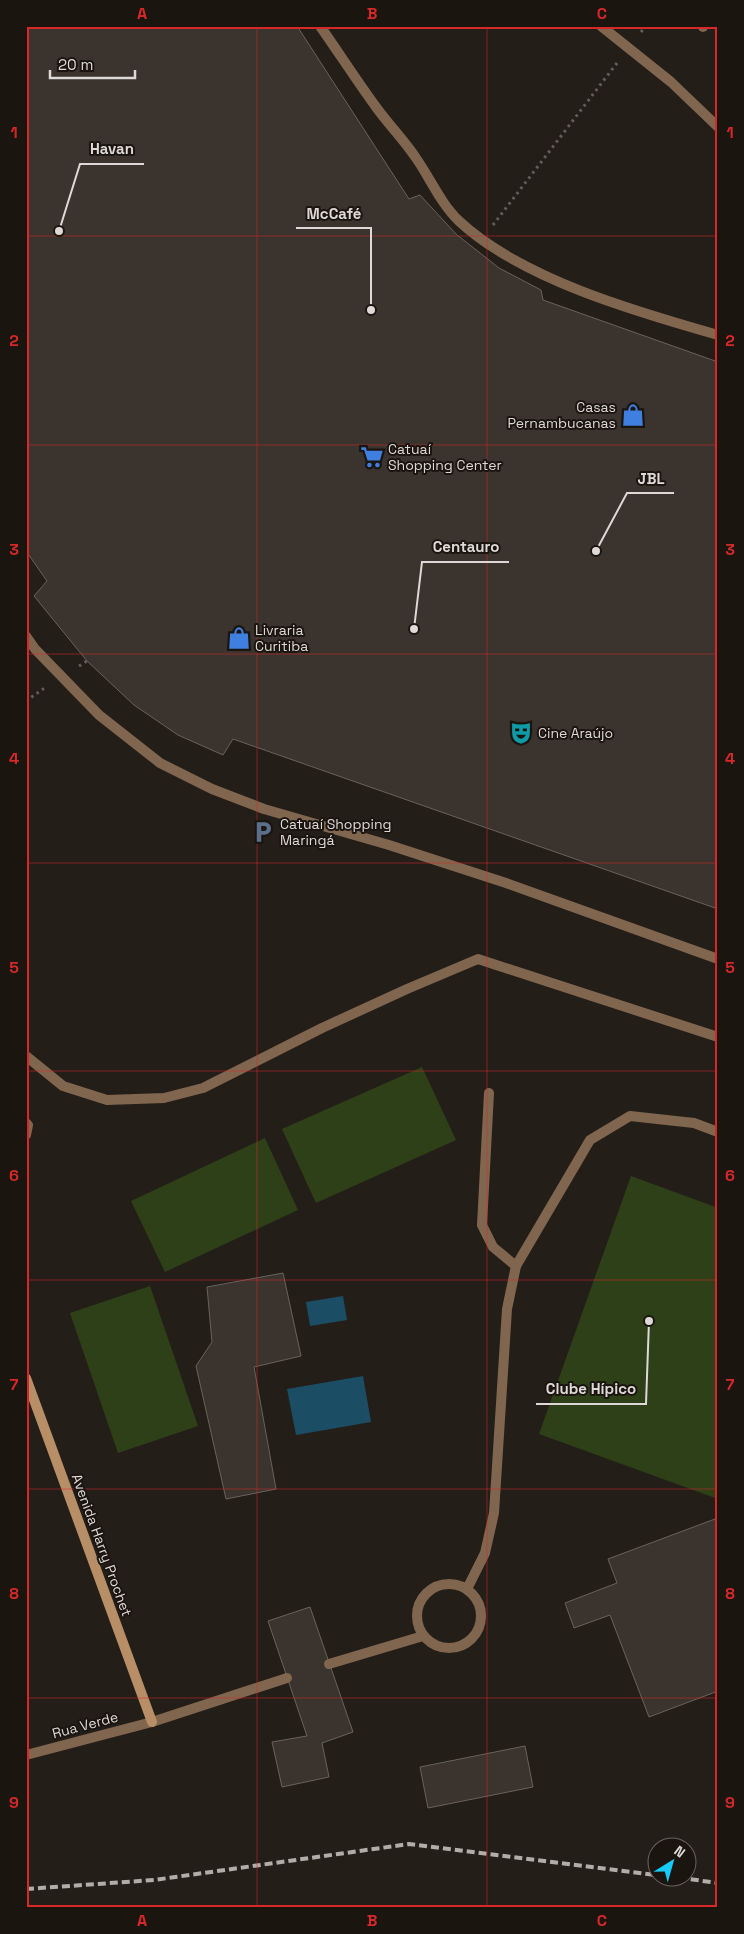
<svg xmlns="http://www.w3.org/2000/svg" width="744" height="1934" viewBox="0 0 744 1934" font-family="'Space Grotesk',sans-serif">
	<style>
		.green { fill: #2d4018 }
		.water { fill: #1b4e65 }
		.building { fill: #3a332e; stroke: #69625c }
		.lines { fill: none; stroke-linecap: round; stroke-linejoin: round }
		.path { stroke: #645e5a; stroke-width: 3; stroke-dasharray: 2.5 4; stroke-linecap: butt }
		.lane { stroke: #80664e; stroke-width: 10 }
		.street { stroke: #80664e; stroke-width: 10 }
		.secondary { stroke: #b88e67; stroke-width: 10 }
		.rail { stroke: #b2ada9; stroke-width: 4; stroke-dasharray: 8 4; stroke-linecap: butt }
		.grid { fill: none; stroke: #d62828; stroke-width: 1; stroke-opacity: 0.55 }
		.labels { text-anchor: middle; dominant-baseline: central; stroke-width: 4; stroke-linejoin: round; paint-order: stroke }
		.poi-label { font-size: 14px; fill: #ded9d6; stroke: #1b1510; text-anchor: start }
		.street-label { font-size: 14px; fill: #ded9d6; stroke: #1b1510 }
		.leader { fill: none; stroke: #ded9d6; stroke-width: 2 }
		.callout-dot { fill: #ded9d6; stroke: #1b1510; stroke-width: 2 }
		.callout-label { font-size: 15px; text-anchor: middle; font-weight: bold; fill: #ded9d6; stroke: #1b1510; stroke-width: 4; stroke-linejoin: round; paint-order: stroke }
		.neatline { fill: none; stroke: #d62828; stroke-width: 2 }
		.grid-label { font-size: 16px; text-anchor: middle; font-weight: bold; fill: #d62828 }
	</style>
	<rect width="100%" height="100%" fill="#241e19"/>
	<g class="green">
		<polygon points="422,1067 456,1140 316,1203 282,1129"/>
		<polygon points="265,1138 298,1210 165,1272 131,1201"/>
		<polygon points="631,1176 718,1208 718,1499 539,1434"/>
		<polygon points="150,1286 198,1426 118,1453 70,1313"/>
	</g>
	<g class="water">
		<polygon points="343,1296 347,1320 310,1326 306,1302"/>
		<polygon points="363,1376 371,1422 296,1435 287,1389"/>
	</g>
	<g class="building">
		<polygon points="26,26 297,26 409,199 420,195 456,234 499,268 541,290 543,300 718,362 718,909 233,739 223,755 178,735 134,705 87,661 34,596 47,581 26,551"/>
		<polygon points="283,1273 301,1356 254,1367 276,1489 226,1499 196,1366 212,1342 207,1287"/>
		<polygon points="715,1519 718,1527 718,1691 649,1717 610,1615 574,1628 565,1603 617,1583 608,1559"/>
		<polygon points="310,1607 353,1732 322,1743 329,1777 282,1787 272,1742 307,1736 268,1621"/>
		<polygon points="525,1746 533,1787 428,1808 420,1767"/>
	</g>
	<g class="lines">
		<g class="path">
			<polyline points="641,32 646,26"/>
			<polyline points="493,225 617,63"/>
			<polyline points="79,666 87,661"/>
			<polyline points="26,701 46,687"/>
		</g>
		<g class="lane">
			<path d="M320 26C339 53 357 81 376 107 389 125 404 140 416 158 430 178 441 204 459 221 521 279 637 312 718 335"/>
			<polyline points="601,26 671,82 718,127"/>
			<polyline points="703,27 703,26"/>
			<polyline points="26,636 35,649 99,715 160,763 212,789 264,809 389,845 506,883 718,959"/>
			<polyline points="26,1056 63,1086 107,1100 164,1098 203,1088 322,1028 407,989 478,959 718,1037"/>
			<polyline points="489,1093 482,1225 493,1247 516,1266"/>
			<polyline points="26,1123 28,1125 26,1135"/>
			<circle cx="449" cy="1616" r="32"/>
			<polyline points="467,1589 485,1553 494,1513 507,1309 516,1266 590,1140 630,1116 694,1123 718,1132"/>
			<polyline points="329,1664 423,1636"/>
			<polyline points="152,1722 287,1678"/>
		</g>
		<polyline class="street" points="26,1755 152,1722"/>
		<polyline class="secondary" points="26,1378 152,1722"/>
		<g class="rail">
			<polyline points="667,1876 718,1883"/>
			<polyline points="26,1889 154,1880 409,1844 656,1875"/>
		</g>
	</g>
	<path class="grid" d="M257 26V1908M487 26V1908M26 236H718M26 445H718M26 654H718M26 863H718M26 1071H718M26 1280H718M26 1489H718M26 1698H718"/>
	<defs>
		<symbol id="shop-bare" viewBox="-9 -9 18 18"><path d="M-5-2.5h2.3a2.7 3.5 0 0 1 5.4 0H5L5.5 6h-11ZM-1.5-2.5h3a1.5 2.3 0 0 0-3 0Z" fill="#3f7fe0" stroke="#1b1510" stroke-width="2.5" paint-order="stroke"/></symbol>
		<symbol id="supermarket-bare" viewBox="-9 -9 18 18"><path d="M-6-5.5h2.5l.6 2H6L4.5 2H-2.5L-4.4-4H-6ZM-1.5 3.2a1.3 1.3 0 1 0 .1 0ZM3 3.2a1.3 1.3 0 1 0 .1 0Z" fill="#3f7fe0" stroke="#1b1510" stroke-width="2.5" paint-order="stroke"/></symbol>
		<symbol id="theatre-bare" viewBox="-9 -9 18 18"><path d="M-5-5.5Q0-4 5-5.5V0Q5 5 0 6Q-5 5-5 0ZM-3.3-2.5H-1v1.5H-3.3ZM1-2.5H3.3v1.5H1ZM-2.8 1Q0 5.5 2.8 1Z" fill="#0f9aa8" stroke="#1b1510" stroke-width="2.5" paint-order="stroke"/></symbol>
		<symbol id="parking-bare" viewBox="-9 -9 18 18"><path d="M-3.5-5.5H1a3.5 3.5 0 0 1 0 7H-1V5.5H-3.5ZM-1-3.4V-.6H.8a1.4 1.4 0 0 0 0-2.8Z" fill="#5c6f8a" stroke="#1b1510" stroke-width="2.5" paint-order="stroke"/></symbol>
	</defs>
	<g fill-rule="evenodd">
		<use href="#shop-bare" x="617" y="399" width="32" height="32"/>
		<use href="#supermarket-bare" x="356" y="441" width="32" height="32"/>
		<use href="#shop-bare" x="223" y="622" width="32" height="32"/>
		<use href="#theatre-bare" x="505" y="717" width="32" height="32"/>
		<use href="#parking-bare" x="247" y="816" width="32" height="32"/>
	</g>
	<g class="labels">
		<g class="poi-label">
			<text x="616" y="407" text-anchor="end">Casas<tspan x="616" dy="16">Pernambucanas</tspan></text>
			<text x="388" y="449">Catuaí<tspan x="388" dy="16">Shopping Center</tspan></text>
			<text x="255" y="630">Livraria<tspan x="255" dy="16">Curitiba</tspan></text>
			<text x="538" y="733">Cine Araújo</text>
			<text x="280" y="824">Catuaí Shopping<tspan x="280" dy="16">Maringá</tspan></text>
		</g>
		<g class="street-label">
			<text transform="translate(102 1545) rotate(70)">Avenida Harry Prochet</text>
			<text transform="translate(85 1725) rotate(-15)">Rua Verde</text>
		</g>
	</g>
	<path class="leader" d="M59 231L80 164H144M371 310L371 228H296M596 551L627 493H674M414 629L422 562H509M649 1321L646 1404H536"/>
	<g class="callout-dot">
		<circle cx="59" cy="231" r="5"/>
		<circle cx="371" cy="310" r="5"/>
		<circle cx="596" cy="551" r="5"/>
		<circle cx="414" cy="629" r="5"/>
		<circle cx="649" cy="1321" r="5"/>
	</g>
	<g class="callout-label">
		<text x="112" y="154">Havan</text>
		<text x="334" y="219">McCafé</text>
		<text x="651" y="484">JBL</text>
		<text x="466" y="552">Centauro</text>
		<text x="591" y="1394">Clube Hípico</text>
	</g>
	<rect width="744" height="1934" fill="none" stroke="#1b1510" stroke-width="55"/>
	<g transform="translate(672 1862) rotate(37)"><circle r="24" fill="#1b1510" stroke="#69635f"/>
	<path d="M0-4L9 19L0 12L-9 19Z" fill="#16cafb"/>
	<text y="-8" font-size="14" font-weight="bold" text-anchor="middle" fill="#ded9d6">N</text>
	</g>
	<path d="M50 70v8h85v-8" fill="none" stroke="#ded9d6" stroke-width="2.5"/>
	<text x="58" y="70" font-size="15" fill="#ded9d6" stroke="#1b1510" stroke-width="4" paint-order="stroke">20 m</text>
	<rect x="28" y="28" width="688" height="1878" class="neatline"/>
	<g class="grid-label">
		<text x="142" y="19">A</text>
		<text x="372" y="19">B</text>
		<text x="602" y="19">C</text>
		<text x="14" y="138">1</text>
		<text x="730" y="138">1</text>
		<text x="14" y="346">2</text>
		<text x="730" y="346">2</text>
		<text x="14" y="555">3</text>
		<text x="730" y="555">3</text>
		<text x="14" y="764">4</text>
		<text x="730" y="764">4</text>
		<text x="14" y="973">5</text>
		<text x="730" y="973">5</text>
		<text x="14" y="1181">6</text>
		<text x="730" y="1181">6</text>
		<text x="14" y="1390">7</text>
		<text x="730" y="1390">7</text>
		<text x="14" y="1599">8</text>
		<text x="730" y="1599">8</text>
		<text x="14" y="1808">9</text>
		<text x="730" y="1808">9</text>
		<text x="142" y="1926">A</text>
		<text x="372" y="1926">B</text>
		<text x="602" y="1926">C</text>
	</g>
</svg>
